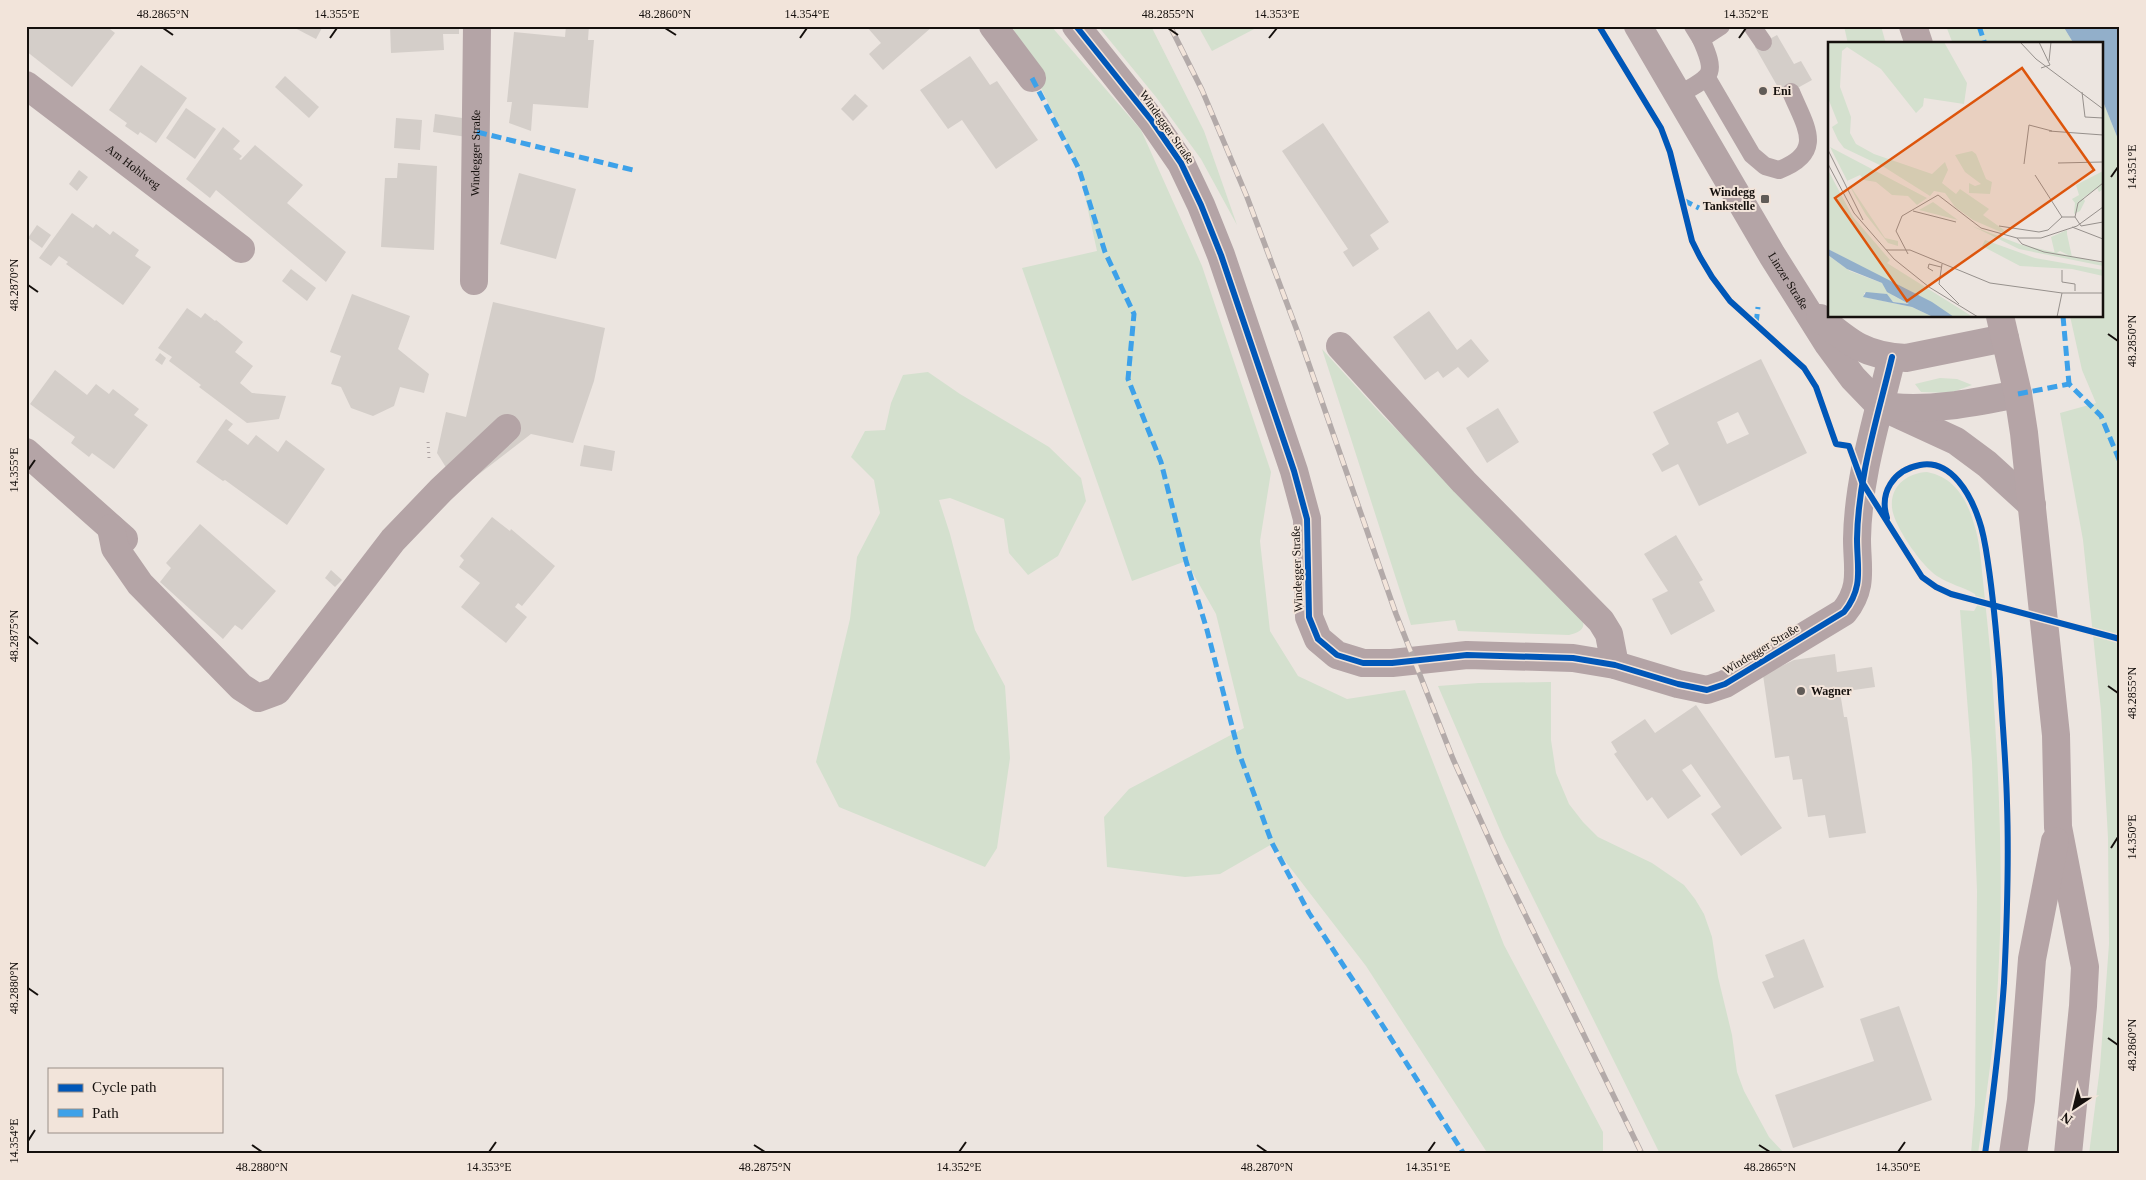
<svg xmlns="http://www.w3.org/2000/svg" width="2146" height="1180" viewBox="0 0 2146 1180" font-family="'Times New Roman',serif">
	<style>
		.green { fill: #d4e0ce }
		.water { fill: #92afca }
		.building { fill: #d4cec9; fill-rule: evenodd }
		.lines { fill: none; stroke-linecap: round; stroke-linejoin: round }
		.path { stroke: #ada3a3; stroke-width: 3; stroke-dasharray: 1 4; stroke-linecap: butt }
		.service { stroke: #b4a4a6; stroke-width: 18 }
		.minor { stroke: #b4a4a6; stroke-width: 28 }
		.tertiary { stroke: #b4a4a6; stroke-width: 28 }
		.primary { stroke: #b5a4a6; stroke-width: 28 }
		.rail-casing { stroke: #b3aaa9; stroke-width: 5.5 }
		.rail { stroke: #f2e4da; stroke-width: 4; stroke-dasharray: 11; stroke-linecap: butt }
		.quiet { stroke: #3da1e9; stroke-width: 5; stroke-dasharray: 10 5; stroke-linecap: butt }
		.cycleway-casing { stroke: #f2e4da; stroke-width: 9 }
		.cycleway { stroke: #0057b8; stroke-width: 6 }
		.ticks { fill: none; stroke: #15100d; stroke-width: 2 }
		.poi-dot { fill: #605b57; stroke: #f2e4da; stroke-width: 2 }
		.labels { text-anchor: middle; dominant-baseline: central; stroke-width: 4; stroke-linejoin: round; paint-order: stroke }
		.poi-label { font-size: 12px; font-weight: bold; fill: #15100d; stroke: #f2e4da; text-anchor: start }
		.street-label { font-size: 12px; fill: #15100d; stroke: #f2e4da }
		.inset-road { fill: none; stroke: #96908c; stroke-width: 1 }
		.view { fill: #dd550c; fill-opacity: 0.15; stroke: #dd550c; stroke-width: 2.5 }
		.inset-edge { fill: none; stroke: #15100d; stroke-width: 2.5 }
		.neatline { fill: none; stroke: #15100d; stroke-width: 2 }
		.ticks-label { font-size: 12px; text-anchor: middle; fill: #15100d }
	</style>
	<rect width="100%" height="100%" fill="#ece5e0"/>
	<g class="green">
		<polygon points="1012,26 1051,26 1141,130 1202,266 1271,472 1260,541 1270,631 1298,676 1347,699 1405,690 1504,945 1603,1132 1603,1154 1488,1154 1366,966 1272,844 1220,874 1185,877 1107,867 1104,817 1129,789 1244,728 1216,614 1186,561 1132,581 1022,268 1097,251 1079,169"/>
		<polygon points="1098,26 1151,26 1204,131 1237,225 1201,159 1156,97"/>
		<polygon points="1198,26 1260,26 1212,51"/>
		<polygon points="1844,26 1881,26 1886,44 1848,44"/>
		<polygon points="1946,26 2063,26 2074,44 1953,44"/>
		<polygon points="2102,99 2120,144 2120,1154 2089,1154 2100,1067 2109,944 2108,838 2101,711 2083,540 2060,413 2096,403 2082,370 2070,316 2102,316"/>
		<path d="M1322 349 1383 416 1576 608C1585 622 1589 630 1569 635L1458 631 1455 620 1411 625Z"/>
		<polygon points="928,372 960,394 1049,447 1081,478 1086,501 1058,556 1028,575 1009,553 1004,519 950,498 939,500 950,534 975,630 1005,686 1010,758 997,848 985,867 839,807 816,762 850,619 857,557 880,513 874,480 851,457 865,431 885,430 891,403 903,375"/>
		<polygon points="1940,378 1957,379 1972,385 1950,393 1921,392 1915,384"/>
		<path d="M1927 472C1954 477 1967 499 1974 524 1980 542 1981 562 1983 581 1986 612 1990 643 1992 675 1999 777 2004 878 1998 981 1995 1039 1986 1097 1978 1154H1971L1975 1105 1977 891 1972 762 1960 610 1974 611 1978 604 1975 594C1963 587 1949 584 1937 576 1921 565 1898 531 1893 513 1887 489 1905 473 1927 472Z"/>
		<polygon points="1551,682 1551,740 1556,773 1569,804 1583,822 1598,837 1652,863 1684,885 1695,899 1704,914 1712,937 1718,977 1732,1035 1737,1072 1744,1091 1769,1137 1785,1154 1660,1154 1503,837 1438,686 1479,683"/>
	</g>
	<polygon class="water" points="2063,26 2120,26 2120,144 2102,99 2102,44 2074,44"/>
	<g class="building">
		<polygon points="26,26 106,26 115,33 72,87 26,51"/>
		<polygon points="291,26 323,26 316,39"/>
		<polygon points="390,26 459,26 459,34 443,34 444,50 391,53"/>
		<polygon points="566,26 589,26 588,40 594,40 588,108 533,104 531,131 509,123 512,102 507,102 514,32 565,37"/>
		<polygon points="866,26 933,26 883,70 869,54 881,43"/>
		<polygon points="1777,35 1794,64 1801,61 1812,80 1783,96 1755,47"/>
		<polygon points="970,56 990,85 997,81 1038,140 996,169 962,120 948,129 920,90"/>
		<polygon points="141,65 187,98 156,143 140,132 138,135 125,126 127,123 109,110"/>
		<polygon points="285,76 319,107 309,118 275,87"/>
		<polygon points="855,94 868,106 853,121 841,109"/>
		<polygon points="186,108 216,129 195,159 166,138"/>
		<polygon points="435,114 469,119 467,137 433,132"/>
		<polygon points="396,118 422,120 420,150 394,148"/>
		<polygon points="1323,123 1389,222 1370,235 1379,249 1353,267 1343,252 1348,249 1282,151"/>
		<polygon points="223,127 240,141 233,149 242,156 239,159 241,160 255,145 303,185 287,203 346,252 326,282 216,190 210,198 186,179"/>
		<polygon points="398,163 437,166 434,250 381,247 385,178 397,178"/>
		<polygon points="79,170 88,177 77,191 69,184"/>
		<polygon points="519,173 576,189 556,259 500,244"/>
		<polygon points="72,213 93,228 96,224 110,235 113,231 139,250 135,256 151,267 123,305 66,264 68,262 59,256 51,266 39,258"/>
		<polygon points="37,225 51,235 42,248 28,238"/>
		<polygon points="291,269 316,288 307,301 282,281"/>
		<polygon points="352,294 410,316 398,349 429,374 424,393 400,387 394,406 373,416 351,408 341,387 331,384 341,356 330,352"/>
		<polygon points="493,302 605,328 594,381 573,443 531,434 470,481 447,469 437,453 446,412 466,417"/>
		<polygon points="187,308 201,318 205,313 215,321 216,320 243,342 235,352 253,366 240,383 252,393 286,396 279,419 247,423 199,387 201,385 169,361 172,357 158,348"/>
		<polygon points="1429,311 1457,350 1471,339 1489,361 1468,378 1458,367 1443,378 1438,371 1425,380 1393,337"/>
		<polygon points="160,353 166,358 162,365 155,360"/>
		<path d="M1761 359 1807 453 1699 506 1678 464 1662 472 1652 454 1669 444 1653 412ZM1738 412 1749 434 1727 444 1717 422Z"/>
		<polygon points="55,370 87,395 96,384 109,394 113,389 139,409 134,415 148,425 114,469 92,453 89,457 71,443 75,437 30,404"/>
		<polygon points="1498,408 1519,442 1487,463 1466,428"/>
		<polygon points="226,419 233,424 228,430 248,445 256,435 278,452 286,440 325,469 287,525 225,480 223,481 196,462"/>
		<polygon points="584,445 615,451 612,471 580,466"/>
		<polygon points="492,517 510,531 511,529 555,566 522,606 518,603 515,607 527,617 506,643 461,607 480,583 459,567 464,560 460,556"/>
		<polygon points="200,524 276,591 242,630 235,625 223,639 160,582 171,568 166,563"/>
		<polygon points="1676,535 1703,580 1699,582 1715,611 1671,635 1652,599 1668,591 1644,554"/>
		<polygon points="331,570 342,580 335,587 325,578"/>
		<polygon points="1835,654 1837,672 1872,667 1875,687 1840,692 1844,717 1847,717 1866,833 1829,838 1825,815 1808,817 1802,779 1793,780 1789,756 1775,758 1763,675 1794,660"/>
		<polygon points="1696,705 1782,828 1741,856 1711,814 1721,807 1691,764 1682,770 1701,796 1668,819 1652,797 1647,801 1614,754 1617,752 1611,742 1645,719 1655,733"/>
		<polygon points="1804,939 1824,987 1774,1009 1762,982 1774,977 1765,955"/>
		<polygon points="1899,1006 1932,1100 1793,1148 1775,1095 1874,1061 1860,1019"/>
	</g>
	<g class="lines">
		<polyline class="path" points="428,442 429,458"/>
		<g class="service">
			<polyline points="1693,26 1701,39"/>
			<polyline points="1752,26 1763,42"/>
			<path d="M1707 78 1752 155 1765 166 1779 170C1826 152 1805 126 1791 92"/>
			<path d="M1678 95C1711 76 1718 77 1701 39L1721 26"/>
		</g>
		<g class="minor">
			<polyline points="993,26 1032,78"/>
			<path d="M1076 26 1152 121 1181 163 1201 205 1221 255 1294 471 1307 519 1309 617 1318 639 1337 655 1363 663H1392L1467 655 1573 658 1615 665 1678 684 1707 690 1725 684 1844 612C1864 587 1857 568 1857 539 1858 477 1878 416 1892 357"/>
			<path id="s1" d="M26 85 241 249"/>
			<path id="s2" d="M474 281 477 26"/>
			<polyline points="1340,346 1464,482 1601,621 1609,634 1615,665"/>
			<polyline points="26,452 124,539"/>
			<polyline points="111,528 115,548 140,584 241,687 258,698 277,691 393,540 441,490 507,428"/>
		</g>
		<g class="tertiary">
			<path id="s3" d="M1638 26 1772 255 1828 344 1853 378 1880 406 1956 441 1987 464 2032 505"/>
			<path d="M1820 318C1850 343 1865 356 1906 358L2005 338"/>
			<path d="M1892 407C1935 411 1976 402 2018 394"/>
		</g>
		<g class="primary">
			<polyline points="1913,26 1919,44"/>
			<polyline points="2000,316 2018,394 2024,433 2056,735 2058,827 2085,967 2083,1006 2068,1154"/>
			<polyline points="2013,1154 2021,1100 2032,959 2055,841"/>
		</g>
		<defs>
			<polyline id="rail" points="1170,26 1202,90 1247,197 1298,333 1396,614 1453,759 1499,861 1642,1154"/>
		</defs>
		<use href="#rail" class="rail-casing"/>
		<use href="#rail" class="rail"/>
		<g class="quiet">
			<polyline points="1979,26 1985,44"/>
			<polyline points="1032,78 1079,169 1105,252 1134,314 1128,379 1161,462 1186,561 1207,630 1239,753 1272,843 1309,913 1376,1015 1464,1154"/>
			<polyline points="477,132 637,171"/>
			<polyline points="1683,200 1699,208"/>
			<polyline points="2063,316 2069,384"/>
			<polyline points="1756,324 1758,307"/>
			<polyline points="2018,394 2069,384 2101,416 2120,462"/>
		</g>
		<defs>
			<g id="cycleway">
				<path d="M1076 26 1152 121 1181 163 1201 205 1221 255 1294 471 1307 519 1309 617 1318 639 1337 655 1363 663H1392L1467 655 1573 658 1615 665 1678 684 1707 690 1725 684 1844 612C1864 587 1857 568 1857 539 1858 477 1878 416 1892 357"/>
				<polyline points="1599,26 1661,128 1670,152 1692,241 1700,257 1712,277 1730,301 1804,368 1816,387 1836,444 1849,446 1862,482 1922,577 1936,587 1951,594 2120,639"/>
				<path d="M1887 518C1879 493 1893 470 1920 465 1952 459 1971 496 1979 520 1984 534 1986 549 1988 563 1994 602 1997 640 2000 679 2002 720 2006 761 2007 803 2009 863 2007 923 2004 983 2000 1040 1993 1097 1985 1154"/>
			</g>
		</defs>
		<use href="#cycleway" class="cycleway-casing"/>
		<use href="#cycleway" class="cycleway"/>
	</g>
	<path class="ticks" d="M163 28 173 35M665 28 676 35M1168 28 1178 35M330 38 337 28M800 38 807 28M1269 38 1277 28M1739 38 1746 28M2111 177 2118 167M28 285 38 292M2108 334 2118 341M28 470 35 460M28 636 38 644M2108 686 2118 693M2111 848 2118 837M28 988 38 995M2108 1038 2118 1045M28 1141 35 1130M252 1145 262 1152M754 1145 765 1152M1257 1145 1267 1152M1759 1145 1770 1152M489 1152 496 1142M959 1152 966 1142M1428 1152 1435 1142M1898 1152 1905 1142"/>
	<g class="poi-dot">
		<circle cx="1763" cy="91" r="5"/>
		<rect x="1760" y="194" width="10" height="10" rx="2.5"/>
		<circle cx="1801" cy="691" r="5"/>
	</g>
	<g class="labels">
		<g class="poi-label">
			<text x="1773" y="91">Eni</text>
			<text x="1755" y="192" text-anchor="end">Windegg<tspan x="1755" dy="14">Tankstelle</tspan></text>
			<text x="1811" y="691">Wagner</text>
		</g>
		<g class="street-label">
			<text transform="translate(1167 127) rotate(55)">Windegger Straße</text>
			<text stroke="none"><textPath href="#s2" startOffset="128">Windegger Straße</textPath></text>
			<text stroke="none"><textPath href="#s1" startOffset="135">Am Hohlweg</textPath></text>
			<text stroke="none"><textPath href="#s3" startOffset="296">Linzer Straße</textPath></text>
			<text transform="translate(1297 569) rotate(-92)">Windegger Straße</text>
			<text transform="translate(1761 649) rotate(-31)">Windegger Straße</text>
		</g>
	</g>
	<g transform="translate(1828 42)">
		<rect width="275" height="275" fill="#ece5e0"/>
		<path d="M0 0H116L139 41 136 62 96 56 95 64 88 71 53 27 19 5 14 9 12 45 23 75 22 91 28 102 46 112 104 132 117 120 120 128 114 141 128 152 132 147 161 167 155 173 176 188 175 191 145 178 127 165 117 151 106 149 102 154 56 125 16 106 10 98 4 85 10 81 0 56ZM2 105 99 156 89 163 80 154 64 153 48 140 36 138 32 133 19 139 57 196 70 199V204L60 201 38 173 27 154ZM144 109 148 112 158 137 164 140 162 152 141 151V141L147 144 153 142 137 130 127 113ZM0 128 25 175 62 218 59 221 145 275H126L0 207ZM275 129V147L271 150 269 146 255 156 257 159 252 169 246 172 247 161 244 157 251 153 248 143ZM105 160 130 178 91 168ZM144 184 194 203 275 221V224L191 207ZM239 188V192L244 215 232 209 227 212 223 195ZM157 198 207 216 275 228V234L244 227 192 224 154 204ZM0 213 22 229 54 241 66 254 81 262 65 260 57 252 36 251V255L84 265 105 275H0Z" fill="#d4e0ce"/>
		<path d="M0 207 104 260 126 275H105L84 265 35 255 38 250 59 252 65 260 81 262 59 250 54 241 19 227 0 213Z" fill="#92afca"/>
		<path class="inset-road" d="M192 0 208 17 275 67M211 0 222 23 213 26M221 19 223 0M254 50 257 75 275 76M221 89 275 93M0 108 35 178M230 121 275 120M0 122 26 171 66 217 101 245 150 275M196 122 201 83 224 89M207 133 234 175M275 141 250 161 247 175 253 184 275 180M85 169 128 180M171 184 211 190 220 188 234 175H247M244 185 275 197M189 196 194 202 216 210 275 220M58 208H82L162 241 234 251H275M80 212 68 189 74 174 110 153 153 186 189 196H213L249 184 275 165M114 222 111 242 131 262M234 228V240L247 242V249M105 229 100 226 101 222 113 225M229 275 234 251"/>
		<path class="view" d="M194 26 266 128 79 259 7 156Z"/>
		<rect width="275" height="275" class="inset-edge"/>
	</g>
	<rect width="2146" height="1180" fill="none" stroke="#f2e4da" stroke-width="55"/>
	<rect x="48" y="1068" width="175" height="65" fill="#f2e4da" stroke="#9a8f88"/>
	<rect x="58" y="1084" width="25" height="8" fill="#0057b8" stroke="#9a8f88"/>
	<text x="92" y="1092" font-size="15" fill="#15100d">Cycle path</text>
	<rect x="58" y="1109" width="25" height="8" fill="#3da1e9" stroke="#9a8f88"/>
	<text x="92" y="1118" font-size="15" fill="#15100d">Path</text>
	<g transform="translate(2074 1108) rotate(215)" stroke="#f2e4da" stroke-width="4" paint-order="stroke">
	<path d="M0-4L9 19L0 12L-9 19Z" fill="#15100d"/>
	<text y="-8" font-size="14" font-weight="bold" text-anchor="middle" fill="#15100d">N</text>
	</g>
	<rect x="28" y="28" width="2090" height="1124" class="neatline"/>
	<g class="ticks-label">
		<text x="163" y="18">48.2865°N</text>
		<text x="337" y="18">14.355°E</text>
		<text x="665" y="18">48.2860°N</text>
		<text x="807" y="18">14.354°E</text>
		<text x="1168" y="18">48.2855°N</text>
		<text x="1277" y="18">14.353°E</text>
		<text x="1746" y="18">14.352°E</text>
		<text transform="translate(2132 167) rotate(-90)" y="4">14.351°E</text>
		<text transform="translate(14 285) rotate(-90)" y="4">48.2870°N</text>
		<text transform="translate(2132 341) rotate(-90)" y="4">48.2850°N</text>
		<text transform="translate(14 470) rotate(-90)" y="4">14.355°E</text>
		<text transform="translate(14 636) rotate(-90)" y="4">48.2875°N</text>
		<text transform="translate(2132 693) rotate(-90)" y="4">48.2855°N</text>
		<text transform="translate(2132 837) rotate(-90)" y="4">14.350°E</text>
		<text transform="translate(14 988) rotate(-90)" y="4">48.2880°N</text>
		<text transform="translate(2132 1045) rotate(-90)" y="4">48.2860°N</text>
		<text transform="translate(14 1141) rotate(-90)" y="4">14.354°E</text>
		<text x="262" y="1171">48.2880°N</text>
		<text x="489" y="1171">14.353°E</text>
		<text x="765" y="1171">48.2875°N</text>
		<text x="959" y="1171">14.352°E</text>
		<text x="1267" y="1171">48.2870°N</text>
		<text x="1428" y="1171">14.351°E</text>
		<text x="1770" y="1171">48.2865°N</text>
		<text x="1898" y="1171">14.350°E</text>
	</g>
</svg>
